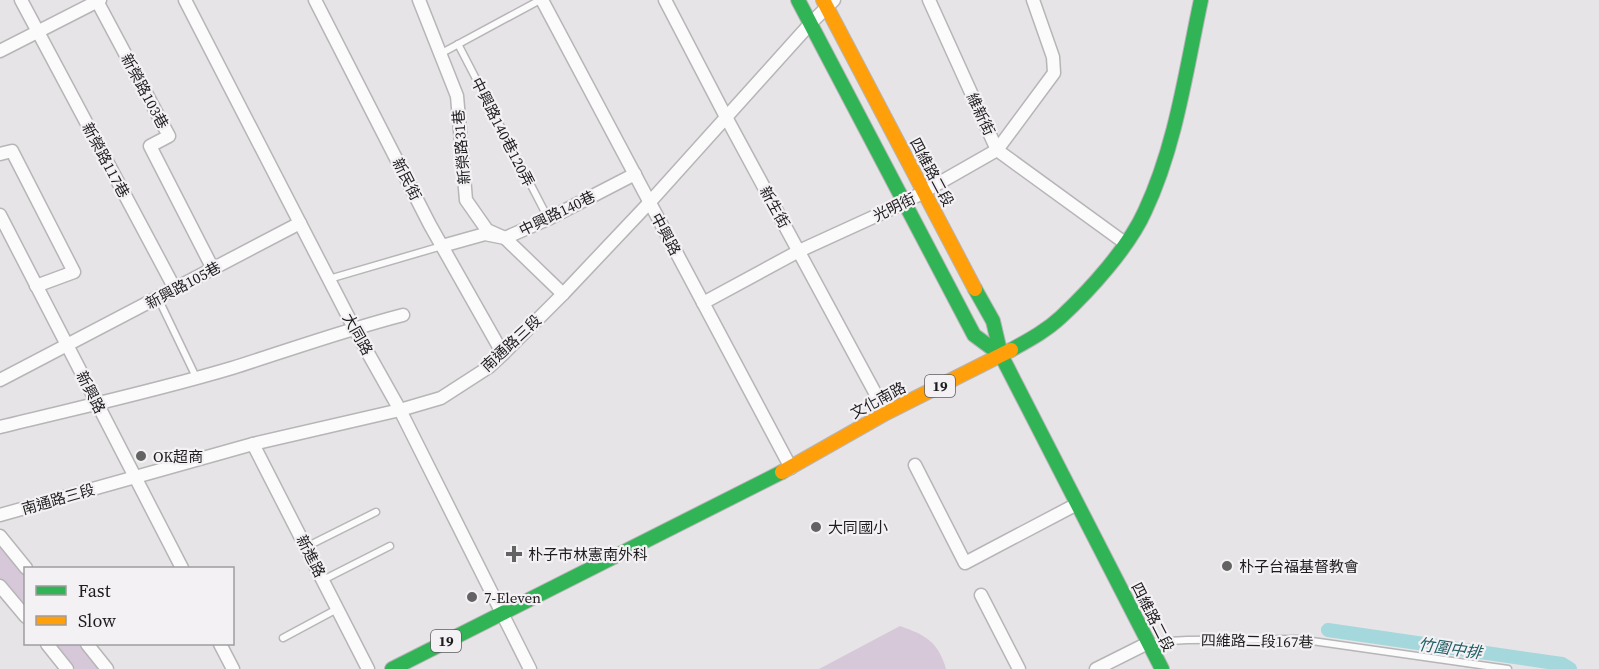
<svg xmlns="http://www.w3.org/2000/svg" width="1599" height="669" viewBox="0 0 1599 669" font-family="'Source Serif 4','Noto Sans TC',serif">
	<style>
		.green { fill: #d6c8d9 }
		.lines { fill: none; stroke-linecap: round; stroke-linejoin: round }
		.canal { stroke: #a4d8dc; stroke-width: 14 }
		.lane-casing { stroke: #b7b5b7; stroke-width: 9 }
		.street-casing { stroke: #b7b5b7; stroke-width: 15 }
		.fast-casing { stroke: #b7b5b7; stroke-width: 16 }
		.slow-casing { stroke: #b7b5b7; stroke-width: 16 }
		.lane { stroke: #fbfbfb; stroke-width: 6 }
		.street { stroke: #fbfbfb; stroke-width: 12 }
		.fast { stroke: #30b455; stroke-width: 14 }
		.slow { stroke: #ff9f0a; stroke-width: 14 }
		.poi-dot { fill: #646364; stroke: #f4f1f5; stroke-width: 2 }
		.labels { text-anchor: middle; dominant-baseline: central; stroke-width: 4.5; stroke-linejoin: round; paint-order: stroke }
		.shield { fill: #f4f1f5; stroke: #5e5d5e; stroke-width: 1.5 }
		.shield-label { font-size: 14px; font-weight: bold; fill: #1e1d1e }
		.street-label { font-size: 15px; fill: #1e1d1e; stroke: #f4f1f5 }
		.poi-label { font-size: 15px; fill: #1e1d1e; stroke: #f4f1f5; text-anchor: start }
		.water-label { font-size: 16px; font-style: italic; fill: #216065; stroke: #f4f1f5 }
	</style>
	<rect width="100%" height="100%" fill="#e6e4e6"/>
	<g class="green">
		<polygon points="0,543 25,575 25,612 0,581"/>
		<path d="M900 626C925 635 938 641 946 669H819Z"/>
		<polygon points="51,644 81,644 101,669 71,669"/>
	</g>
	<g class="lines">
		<polyline class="canal" points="1328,630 1562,664 1570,669"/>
		<defs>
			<g id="lane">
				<polyline points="458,44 548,218"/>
				<polyline points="440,54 540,0"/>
				<polyline points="329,279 442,246"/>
				<polyline points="158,298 196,377"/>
				<polyline points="306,547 376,512"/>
				<polyline points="323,580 390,546"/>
				<polyline points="283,638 337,609"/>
				<polyline points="1151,642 1187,640 1298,639 1508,669"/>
			</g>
			<g id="street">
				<polyline points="21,0 175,289"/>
				<polyline points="185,0 354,328 400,410 530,669"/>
				<polyline points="315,0 430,225 503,354"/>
				<polyline points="419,0 457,96 466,200 487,230 505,238 563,294"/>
				<polyline points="542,0 791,468"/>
				<polyline points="665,0 726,117 886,413"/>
				<polyline points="929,0 997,150 1125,243"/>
				<polyline points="97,1 169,136 150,146 213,269"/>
				<polyline points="0,51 100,0"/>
				<polyline points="0,154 12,151 74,272 36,286"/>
				<polyline points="0,215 182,568"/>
				<polyline points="442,246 485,234 505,238 548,219 635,174"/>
				<polyline points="703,303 799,251 904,203 997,150 1054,73 1053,57 1033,0"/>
				<polyline points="0,380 300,223"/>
				<path d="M0 427C77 408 155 391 232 368 289 350 345 330 403 315"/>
				<polyline points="253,444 368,669"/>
				<polyline points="915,465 965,563 1077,504"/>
				<polyline points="0,515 253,444 400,410 441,398 489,367 503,354 563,294 649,203 810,24 834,0"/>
				<polyline points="0,536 26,568"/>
				<polyline points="0,586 26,617"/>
				<polyline points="981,595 1019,669"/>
				<polyline points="47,644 67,669"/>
				<polyline points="87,644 107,669"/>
				<polyline points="220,644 233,669"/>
				<polyline points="1096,669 1148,643"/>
			</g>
			<g id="fast">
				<polyline points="798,0 974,335 1001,355"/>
				<polyline points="975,289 993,321 1001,355 1162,669"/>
				<path d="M1011 350C1029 340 1046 331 1061 317 1090 290 1129 247 1145 211 1176 145 1186 70 1201 0"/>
				<polyline points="392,669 782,472"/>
			</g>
			<g id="slow">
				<polyline points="823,0 975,289"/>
				<polyline points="782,472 886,413 1011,350"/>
			</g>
		</defs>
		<use href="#lane" class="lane-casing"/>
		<use href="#street" class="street-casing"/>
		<use href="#fast" class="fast-casing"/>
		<use href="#slow" class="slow-casing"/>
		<use href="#lane" class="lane"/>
		<use href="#street" class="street"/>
		<use href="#fast" class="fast"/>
		<use href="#slow" class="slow"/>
	</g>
	<g class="poi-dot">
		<circle cx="141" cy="456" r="6"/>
		<circle cx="816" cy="527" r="6"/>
		<path d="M511 545h6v6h6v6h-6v6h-6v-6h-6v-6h6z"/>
		<circle cx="1227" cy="566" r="6"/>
		<circle cx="472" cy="597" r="6"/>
	</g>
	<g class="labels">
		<g class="shield">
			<rect x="925" y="375" width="30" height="22" rx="4.5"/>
			<rect x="431" y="630" width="30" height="22" rx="4.5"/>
		</g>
		<g class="shield-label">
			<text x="940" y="386">19</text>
			<text x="446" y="641">19</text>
		</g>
		<g class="street-label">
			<text transform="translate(145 91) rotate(62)">新榮路103巷</text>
			<text transform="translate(981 114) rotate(65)">維新街</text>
			<text transform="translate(503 132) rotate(63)">中興路140巷120弄</text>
			<text transform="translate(461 147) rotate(-95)">新榮路31巷</text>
			<text transform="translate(106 160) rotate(62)">新榮路117巷</text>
			<text transform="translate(932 172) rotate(62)">四維路二段</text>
			<text transform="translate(407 179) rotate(63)">新民街</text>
			<text transform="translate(775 207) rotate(61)">新生街</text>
			<text transform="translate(894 207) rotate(-26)">光明街</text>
			<text transform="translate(557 213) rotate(-26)">中興路140巷</text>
			<text transform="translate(666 234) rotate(62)">中興路</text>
			<text transform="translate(183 285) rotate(-28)">新興路105巷</text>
			<text transform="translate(358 334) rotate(61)">大同路</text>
			<text transform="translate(511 343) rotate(-43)">南通路三段</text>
			<text transform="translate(91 392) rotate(63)">新興路</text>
			<text transform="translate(878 400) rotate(-28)">文化南路</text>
			<text transform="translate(58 499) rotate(-16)">南通路三段</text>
			<text transform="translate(311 556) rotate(63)">新進路</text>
			<text transform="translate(1153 617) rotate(63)">四維路二段</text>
			<text transform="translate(1257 641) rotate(1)">四維路二段167巷</text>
		</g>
		<g class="poi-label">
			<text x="153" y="456">OK超商</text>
			<text x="828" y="527">大同國小</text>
			<text x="528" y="554">朴子市林憲南外科</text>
			<text x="1239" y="566">朴子台福基督教會</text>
			<text x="484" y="597">7-Eleven</text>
		</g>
		<g class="water-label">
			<text transform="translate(1450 648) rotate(8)">竹圍中排</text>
		</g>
	</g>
	<rect x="24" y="567" width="210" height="78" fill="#f4f1f5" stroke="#9e9c9f" stroke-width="1.5"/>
	<rect x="36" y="586" width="30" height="9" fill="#30b455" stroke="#9e9c9f" stroke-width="1.5"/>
	<text x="78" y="597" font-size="18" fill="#1e1d1e">Fast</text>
	<rect x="36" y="616" width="30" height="9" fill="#ff9f0a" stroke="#9e9c9f" stroke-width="1.5"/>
	<text x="78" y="627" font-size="18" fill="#1e1d1e">Slow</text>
</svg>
